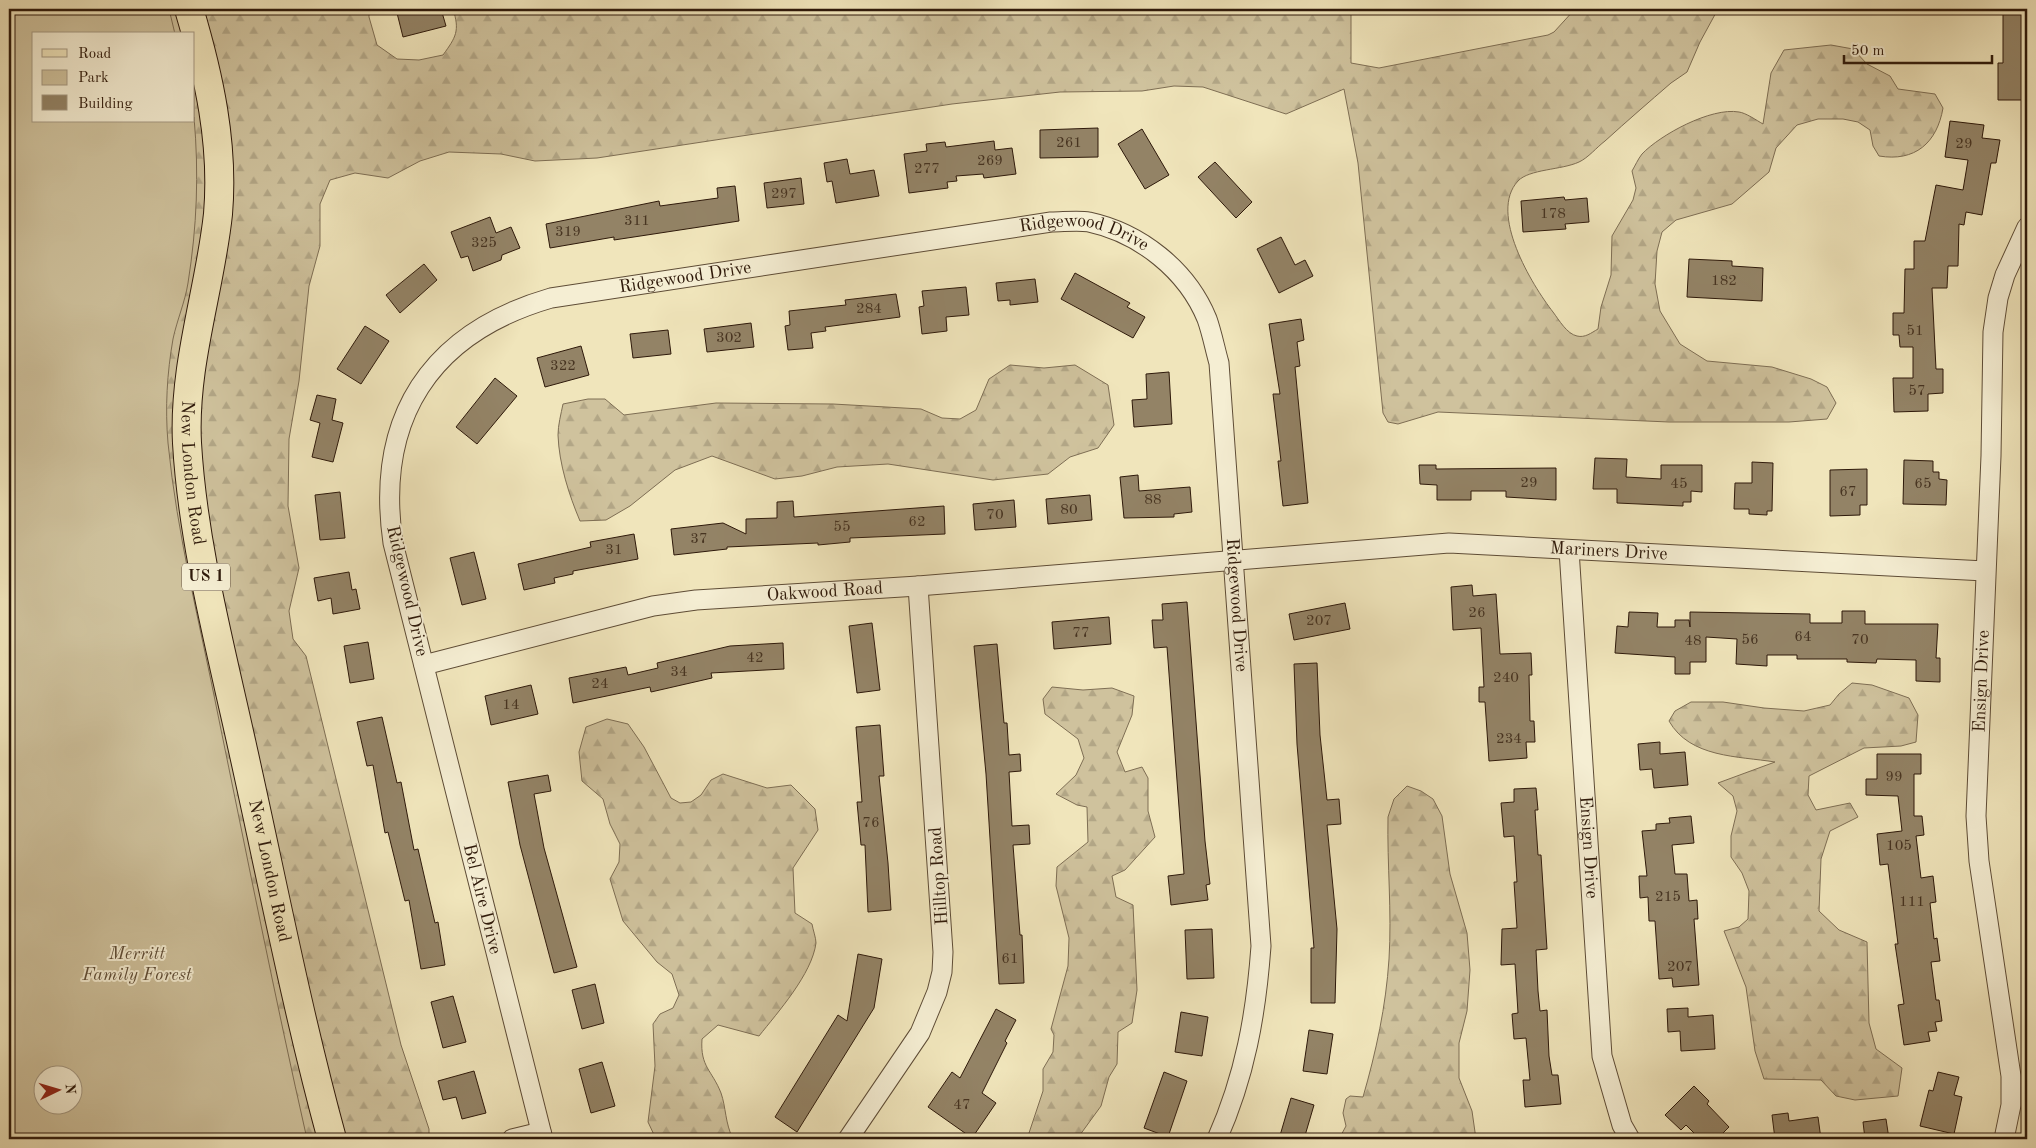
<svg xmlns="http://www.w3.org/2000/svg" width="2036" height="1148" viewBox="0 0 2036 1148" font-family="'Old Standard TT',serif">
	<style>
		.forest { fill: url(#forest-firs); stroke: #7e6e54; fill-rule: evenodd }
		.park { fill: #cfc29d; stroke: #7e6e54; fill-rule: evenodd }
		.building { fill: #938366; stroke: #2e190a }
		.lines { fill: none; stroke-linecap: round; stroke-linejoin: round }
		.minor-casing { stroke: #5e4c36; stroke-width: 21 }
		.primary-casing { stroke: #2e190a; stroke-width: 30 }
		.minor { stroke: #f5eed3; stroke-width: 19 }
		.primary { stroke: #f0e5bb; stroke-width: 28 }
		.labels { text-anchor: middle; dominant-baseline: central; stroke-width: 4; stroke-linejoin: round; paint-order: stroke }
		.number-label { font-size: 15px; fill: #473421 }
		.shield { fill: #f5eed3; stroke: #6a5946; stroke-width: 1 }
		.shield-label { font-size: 16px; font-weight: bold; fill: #2e190a }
		.street-label { font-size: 18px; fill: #2e190a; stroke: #f5eed3 }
		.park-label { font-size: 18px; font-style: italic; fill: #5e4c36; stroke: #f5eed3 }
	</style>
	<defs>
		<pattern id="forest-firs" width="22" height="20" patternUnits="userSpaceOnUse" patternTransform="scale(1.25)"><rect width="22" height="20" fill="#cfc29d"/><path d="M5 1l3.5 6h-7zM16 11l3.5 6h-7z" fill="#b2a686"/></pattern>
	</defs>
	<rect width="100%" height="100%" fill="#f0e5bb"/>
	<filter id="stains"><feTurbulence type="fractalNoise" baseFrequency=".004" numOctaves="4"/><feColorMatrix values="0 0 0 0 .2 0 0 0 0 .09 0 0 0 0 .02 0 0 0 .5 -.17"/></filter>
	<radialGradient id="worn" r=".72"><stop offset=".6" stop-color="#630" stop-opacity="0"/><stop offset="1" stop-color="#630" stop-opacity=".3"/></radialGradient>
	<g class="forest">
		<path d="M9 9H369V17L377 45 397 59 419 60 443 55C456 37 460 31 453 9H1351V63L1379 68 1548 35 1554 32 1575 9H1718L1700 42 1687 72 1671 83C1649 102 1627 121 1605 141 1597 147 1588 158 1579 162 1562 170 1529 169 1518 181 1488 213 1532 285 1553 312 1559 320 1567 334 1577 336 1585 338 1591 333 1598 329L1601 307 1611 275 1612 236 1633 200 1636 188 1632 171C1635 166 1638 159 1642 154 1660 135 1711 107 1739 112 1746 113 1756 120 1763 124L1771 73 1784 50 1831 45 1853 49 1867 64 1890 76 1898 89 1935 94 1943 108C1937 143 1915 162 1879 156L1873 146 1870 130 1858 122 1843 119H1818L1797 125 1776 148 1769 172 1732 204 1676 220 1662 232 1657 251 1655 284 1660 311 1680 344 1707 361 1772 367 1811 379 1827 387 1836 403 1827 419 1789 422H1669L1438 412 1398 424 1388 422 1383 413 1358 163 1344 89 1286 114 1203 87 1174 86 1142 91 1060 92 952 104 597 158 535 161 501 154 449 152 420 161 388 178 355 173 330 180 320 204V246L309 286 299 381 289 439 288 506 299 568 289 611 293 639 306 656 401 1045 429 1129V1139H9ZM34 34H194V121H34ZM42 1076H72V1106H42Z"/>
		<path d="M1010 365 1044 368 1075 365 1108 385 1114 425 1098 448 1070 457 1048 474 993 480 888 464 837 467 802 476 775 479 712 456 675 470 630 506 606 520 580 521C569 495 559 464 558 435 558 425 561 414 563 404L588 399H605L624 415 716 403 833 404 921 409 942 418 960 419 976 410 989 379Z"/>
		<path d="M1852 683 1872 685 1909 698 1918 715 1916 742 1901 746 1864 748 1809 776 1808 795 1816 810 1850 803 1858 817 1830 831 1821 859 1819 911 1839 930 1867 942 1869 1023 1876 1049 1902 1068 1898 1096 1855 1100 1836 1096 1821 1080 1764 1079 1755 1051 1746 987 1724 931 1739 927 1748 919 1749 891 1742 873 1731 857V836L1737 811 1733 796 1718 783 1775 762C1738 756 1690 758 1669 721L1675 711 1691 702H1723L1764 708 1804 711 1830 705 1839 694Z"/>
		<polygon points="1052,687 1083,690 1112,688 1134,696 1132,715 1117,752 1125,772 1142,767 1148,778 1148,811 1155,837 1125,870 1112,876 1116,897 1133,905 1137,990 1132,1023 1118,1032 1117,1064 1109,1077 1101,1106 1077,1139 1027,1139 1043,1091 1043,1069 1053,1052 1054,1035 1051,1029 1068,966 1069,938 1056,886 1057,867 1088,842 1087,807 1077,805 1056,794 1076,775 1084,758 1078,739 1045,714 1043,699"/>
		<path d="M607 719 628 724 644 747 671 798 680 803 691 802 701 795 711 780 723 774 767 788 791 785 815 809 818 830 793 868 795 913 812 924C813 930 816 938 816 943 812 974 778 1012 759 1036L718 1025 702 1039C700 1067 712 1070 721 1093 726 1107 725 1123 733 1139H656L648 1122 655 1066 653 1024 660 1014 673 1008 679 995 672 974 657 962 623 921 610 879 619 862 620 844 610 824 603 799 582 781 579 752 586 727Z"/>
		<path d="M1407 786 1421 791 1433 799 1442 816 1450 874 1467 933 1470 970 1467 1011 1459 1043V1078L1472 1111 1476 1139H1339L1346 1126 1343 1113 1346 1099 1350 1096 1363 1097C1376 1052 1386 1006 1389 959 1392 912 1387 864 1388 817L1394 799Z"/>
	</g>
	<path class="park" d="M9 9H169L175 34H34V121H194V117C199 174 197 226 188 283 185 302 177 320 173 339 167 373 165 408 168 443 177 535 200 624 218 715 247 856 275 998 307 1139H9ZM42 1076H72V1106H42Z"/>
	<g class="building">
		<polygon points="396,9 441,9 446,26 403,37"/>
		<polygon points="2003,9 2023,9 2022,63 2027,63 2027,100 1998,100 1998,63 2003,63"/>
		<polygon points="1950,121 1984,125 1982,138 2000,140 1996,163 1991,163 1982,215 1966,212 1964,225 1959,224 1958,266 1948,266 1947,288 1932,288 1936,369 1943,369 1943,393 1928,394 1928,411 1894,412 1893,378 1913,378 1913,347 1900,347 1899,335 1893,335 1893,313 1904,313 1905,269 1914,269 1914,241 1925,241 1936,185 1963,190 1968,160 1945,157"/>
		<polygon points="1098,128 1098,157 1040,158 1040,130"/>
		<polygon points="1142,129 1169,175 1145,189 1118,144"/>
		<polygon points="994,141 995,150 1012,148 1016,174 984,178 983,174 956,176 957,181 947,182 948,188 909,193 904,154 927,151 926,144 945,142 946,147"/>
		<polygon points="847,159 850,174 874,170 879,196 836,203 832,181 827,182 824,163"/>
		<polygon points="1215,162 1252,202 1236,218 1198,177"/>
		<polygon points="801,178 804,204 767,208 764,183"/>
		<polygon points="735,186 739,221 614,240 614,237 550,248 546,224 659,201 660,206 718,198 717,188"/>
		<polygon points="1564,197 1565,200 1587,198 1589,222 1565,224 1566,229 1523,232 1521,201"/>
		<polygon points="490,217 496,233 511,227 520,248 502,255 501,260 473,271 468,256 461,258 451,232"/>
		<polygon points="1281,237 1295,265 1305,260 1313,276 1279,293 1257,249"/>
		<polygon points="1689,259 1732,261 1732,266 1763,268 1762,301 1687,297"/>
		<polygon points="424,264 437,280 400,313 386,295"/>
		<polygon points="1075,273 1130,303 1127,307 1145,317 1133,338 1061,299"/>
		<polygon points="1035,279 1038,302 1010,305 1010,300 998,301 996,283"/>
		<polygon points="966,287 969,315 946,317 947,331 922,334 919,307 924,306 922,291"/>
		<polygon points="896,294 900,317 825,327 826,331 811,333 813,348 788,350 785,326 790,325 789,311 846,305 845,300"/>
		<polygon points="1301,319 1304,340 1297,342 1300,366 1295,367 1308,503 1283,506 1278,461 1281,461 1273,394 1280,394 1269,324"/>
		<polygon points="751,323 754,347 707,352 704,329"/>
		<polygon points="365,326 389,341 361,384 337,369"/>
		<polygon points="668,330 671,354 633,358 630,334"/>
		<polygon points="581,346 589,375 545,387 537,358"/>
		<polygon points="1169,372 1172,424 1134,427 1132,400 1147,399 1146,374"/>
		<polygon points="495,378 517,396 477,444 456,427"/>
		<polygon points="317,395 336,399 332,420 343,423 333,462 312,457 320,423 310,420"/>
		<polygon points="1595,458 1627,459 1626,477 1661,479 1661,465 1702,465 1702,492 1691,491 1691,502 1683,502 1683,506 1617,503 1617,489 1593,489"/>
		<polygon points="1904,460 1933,461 1933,472 1939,472 1939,479 1947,480 1946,505 1903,504"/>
		<polygon points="1752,462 1773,463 1772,511 1767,511 1767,515 1749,514 1749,509 1734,509 1735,483 1752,483"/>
		<polygon points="1419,465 1436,465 1436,469 1556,468 1556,500 1506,497 1506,491 1471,491 1471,500 1437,500 1437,485 1420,484"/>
		<polygon points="1867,469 1867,505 1860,505 1860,515 1830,516 1830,470"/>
		<polygon points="1138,475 1139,491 1190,487 1192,512 1174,514 1174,517 1124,518 1120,477"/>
		<polygon points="340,492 345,538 320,540 315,495"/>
		<polygon points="1090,495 1092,520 1048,524 1046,499"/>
		<polygon points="1014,500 1016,527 975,530 973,504"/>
		<polygon points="793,501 794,517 944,506 945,534 850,538 850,542 818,545 818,543 727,547 727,549 674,555 671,529 723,523 746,534 746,519 777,518 777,502"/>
		<polygon points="634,534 638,559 573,571 573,574 554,578 555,583 524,590 518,564 591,547 590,542"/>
		<polygon points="474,552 486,599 462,605 450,558"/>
		<polygon points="349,572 352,590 356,589 360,609 333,614 331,598 318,601 314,578"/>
		<polygon points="1472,585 1473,596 1496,594 1500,654 1531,653 1532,675 1529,675 1530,721 1534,721 1535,742 1526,742 1527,758 1489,761 1485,702 1479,702 1479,687 1484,687 1481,628 1453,630 1451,587"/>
		<polygon points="1187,602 1205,841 1210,884 1206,885 1208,900 1171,905 1168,876 1184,874 1167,647 1154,648 1152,620 1163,620 1162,604"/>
		<polygon points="1345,603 1350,629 1294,640 1289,614"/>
		<polygon points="1842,611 1865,611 1865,624 1938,624 1936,658 1940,658 1940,682 1916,681 1916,660 1877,659 1876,663 1847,662 1847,659 1797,659 1797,655 1767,655 1767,666 1736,664 1737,639 1706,637 1706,662 1690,662 1690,674 1675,674 1675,657 1615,653 1617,626 1628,627 1629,612 1658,613 1657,627 1675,627 1675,620 1689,620 1690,627 1690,612 1810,614 1810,623 1842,623"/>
		<polygon points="1109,617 1111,644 1054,649 1052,622"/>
		<polygon points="872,623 880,690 857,693 849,626"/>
		<polygon points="368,642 374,679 350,683 344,646"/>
		<polygon points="783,643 784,669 711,673 712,678 651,692 650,687 573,703 569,678 626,667 628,675 658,668 657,663 730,646"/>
		<polygon points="997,644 1004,723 1007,723 1009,755 1020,754 1021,771 1009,772 1012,826 1029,825 1030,844 1013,845 1020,935 1022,935 1024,983 999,984 986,774 974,646"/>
		<polygon points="1317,663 1320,735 1327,800 1339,799 1341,824 1327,825 1337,929 1335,1003 1311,1003 1311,948 1314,948 1297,744 1294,664"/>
		<polygon points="531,685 538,714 491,725 485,696"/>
		<polygon points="382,717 397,783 401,782 414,850 418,849 435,923 438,922 445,965 421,969 409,900 405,901 388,832 385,833 373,765 367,766 357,722"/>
		<polygon points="880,725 884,776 879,776 888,863 891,910 868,912 865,845 861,845 857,802 862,802 856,727"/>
		<polygon points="1660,742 1660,754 1685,752 1688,785 1654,788 1652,769 1640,770 1638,744"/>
		<polygon points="1877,754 1921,754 1921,774 1914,774 1914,816 1922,816 1924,835 1916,836 1921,878 1933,876 1936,902 1930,903 1934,939 1937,938 1940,961 1931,962 1936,1000 1939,1000 1942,1021 1935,1022 1937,1031 1928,1032 1930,1041 1904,1045 1898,1005 1904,1004 1895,944 1898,944 1888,864 1880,865 1877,834 1902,831 1898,796 1866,795 1866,779 1877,779"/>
		<polygon points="548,775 551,791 534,794 544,848 577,967 554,973 520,845 508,782"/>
		<polygon points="1536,788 1538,810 1535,810 1538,855 1541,855 1547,949 1536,950 1538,991 1540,1011 1547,1010 1549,1056 1552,1075 1558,1075 1561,1104 1525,1107 1523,1080 1530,1080 1526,1038 1514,1039 1512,1014 1518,1013 1515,964 1501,965 1502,929 1517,928 1514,882 1517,882 1514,836 1504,837 1501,803 1514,802 1514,789"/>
		<polygon points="1691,816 1694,843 1672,845 1675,874 1687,874 1689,901 1697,900 1698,919 1694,919 1699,985 1673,987 1672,978 1659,979 1655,921 1649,921 1648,897 1640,898 1639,876 1647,876 1642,831 1656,830 1656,824 1670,823 1669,818"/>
		<polygon points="1212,929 1214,978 1187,979 1185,930"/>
		<polygon points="858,954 882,959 874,1008 797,1132 775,1117 838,1015 847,1021"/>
		<polygon points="595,984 604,1023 582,1029 572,990"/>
		<polygon points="453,996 466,1042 443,1048 431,1002"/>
		<polygon points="1688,1008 1688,1017 1713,1015 1715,1049 1681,1051 1680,1031 1668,1032 1667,1009"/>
		<polygon points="996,1009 1016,1020 1005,1041 1007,1043 982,1093 996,1103 972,1138 928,1107 952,1072 960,1078"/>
		<polygon points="1181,1012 1208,1017 1202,1056 1175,1052"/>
		<polygon points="1309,1030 1333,1034 1327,1074 1303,1071"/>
		<polygon points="602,1062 615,1106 591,1113 579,1069"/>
		<polygon points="474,1071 486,1113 462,1119 456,1097 443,1100 438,1081"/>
		<polygon points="1164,1072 1187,1081 1168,1137 1144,1128"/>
		<polygon points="1938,1072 1959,1077 1954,1095 1962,1097 1954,1134 1920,1126 1929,1090 1933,1091"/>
		<polygon points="1694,1086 1709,1101 1707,1104 1729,1127 1717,1139 1700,1139 1686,1125 1681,1130 1665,1115"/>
		<polygon points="1291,1098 1314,1105 1304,1139 1279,1139"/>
		<polygon points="1788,1113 1789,1121 1818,1117 1821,1139 1775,1139 1772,1115"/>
		<polygon points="1886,1119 1889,1139 1865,1139 1863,1122"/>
	</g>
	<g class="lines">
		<defs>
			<g id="minor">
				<path id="s1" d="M1569 550 1602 1056 1622 1125 1630 1139"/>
				<path id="s2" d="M424 665 653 606 696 600 918 586 1449 543 1985 571"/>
				<polyline points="512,1139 541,1132"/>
				<path id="s3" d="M543 1139 393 543C375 418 430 333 551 298L1051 222C1063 222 1078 220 1089 222 1140 233 1187 270 1207 319 1212 333 1215 349 1219 363L1261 946C1256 1015 1245 1076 1217 1139"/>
				<polyline points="848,1139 920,1033 937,992 942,972 943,952 918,586"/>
				<path id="s4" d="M2004 1139 2011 1105V1076L1979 861 1976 816 1991 456 1993 332 1998 298 2005 275 2027 227"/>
			</g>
			<g id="primary">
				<path id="s5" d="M189 9C209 76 224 144 218 214 210 290 183 365 187 443 193 546 221 649 243 750 272 880 297 1011 332 1139"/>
			</g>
		</defs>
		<use href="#minor" class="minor-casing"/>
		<use href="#primary" class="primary-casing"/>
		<use href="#minor" class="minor"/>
		<use href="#primary" class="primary"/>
	</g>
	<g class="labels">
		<g class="number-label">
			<text x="1069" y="143">261</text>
			<text x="1964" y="144">29</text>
			<text x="990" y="161">269</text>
			<text x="927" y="169">277</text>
			<text x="784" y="194">297</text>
			<text x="1553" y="214">178</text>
			<text x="637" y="221">311</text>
			<text x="568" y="232">319</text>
			<text x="484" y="243">325</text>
			<text x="1724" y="281">182</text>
			<text x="869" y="309">284</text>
			<text x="1915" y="331">51</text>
			<text x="729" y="338">302</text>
			<text x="563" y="366">322</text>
			<text x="1917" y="391">57</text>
			<text x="1529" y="483">29</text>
			<text x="1679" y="484">45</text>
			<text x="1923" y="484">65</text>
			<text x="1848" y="492">67</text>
			<text x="1153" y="500">88</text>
			<text x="1069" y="510">80</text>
			<text x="995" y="515">70</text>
			<text x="917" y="522">62</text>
			<text x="842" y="527">55</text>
			<text x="699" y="539">37</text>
			<text x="614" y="550">31</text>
			<text x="1477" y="613">26</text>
			<text x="1319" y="621">207</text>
			<text x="1081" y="633">77</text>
			<text x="1803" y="637">64</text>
			<text x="1750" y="640">56</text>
			<text x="1860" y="640">70</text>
			<text x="1693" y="641">48</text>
			<text x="755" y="658">42</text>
			<text x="679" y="672">34</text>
			<text x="1506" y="678">240</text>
			<text x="600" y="684">24</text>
			<text x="511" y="705">14</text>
			<text x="1509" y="739">234</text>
			<text x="1894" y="777">99</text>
			<text x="871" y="823">76</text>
			<text x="1899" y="846">105</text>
			<text x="1668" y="897">215</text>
			<text x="1912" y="902">111</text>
			<text x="1010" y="959">61</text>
			<text x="1680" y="967">207</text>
			<text x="962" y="1105">47</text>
		</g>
		<rect class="shield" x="182" y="563.5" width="48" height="27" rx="4"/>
		<g class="shield-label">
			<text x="206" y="577">US 1</text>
		</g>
		<g class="street-label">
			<text stroke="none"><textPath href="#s3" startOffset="1479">Ridgewood Drive</textPath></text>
			<text stroke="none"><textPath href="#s3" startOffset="1074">Ridgewood Drive</textPath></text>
			<text stroke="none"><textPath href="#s5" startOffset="470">New London Road</textPath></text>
			<text stroke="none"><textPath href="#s2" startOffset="1195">Mariners Drive</textPath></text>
			<text transform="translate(407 591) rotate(77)">Ridgewood Drive</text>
			<text stroke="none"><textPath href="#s2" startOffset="409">Oakwood Road</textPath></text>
			<text stroke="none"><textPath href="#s3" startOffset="1929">Ridgewood Drive</textPath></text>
			<text stroke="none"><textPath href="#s4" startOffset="461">Ensign Drive</textPath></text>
			<text stroke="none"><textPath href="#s1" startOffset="298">Ensign Drive</textPath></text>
			<text stroke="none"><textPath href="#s5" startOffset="876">New London Road</textPath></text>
			<text transform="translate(939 876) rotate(-94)">Hilltop Road</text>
			<text transform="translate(482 899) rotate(76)">Bel Aire Drive</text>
		</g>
		<g class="park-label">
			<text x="137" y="954">Merritt<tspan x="137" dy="21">Family Forest</tspan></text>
		</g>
	</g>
	<rect width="2036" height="1148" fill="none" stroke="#f0e5bb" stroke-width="30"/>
	<rect x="10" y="10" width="2016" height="1128" fill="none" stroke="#2e190a" stroke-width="2.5"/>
	<rect x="15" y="15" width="2006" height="1118" fill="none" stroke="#2e190a"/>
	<rect x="32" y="32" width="162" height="90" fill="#f5eed3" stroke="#a59983"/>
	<rect x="42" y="49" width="25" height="8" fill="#f0e5bb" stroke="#a59983"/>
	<text x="78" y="58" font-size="15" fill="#2e190a">Road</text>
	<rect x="42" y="70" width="25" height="15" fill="#cfc29d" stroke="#a59983"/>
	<text x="78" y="82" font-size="15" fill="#2e190a">Park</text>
	<rect x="42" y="95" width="25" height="15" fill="#938366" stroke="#a59983"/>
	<text x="78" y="108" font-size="15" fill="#2e190a">Building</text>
	<g transform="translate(58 1090) rotate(85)"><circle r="24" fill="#f5eed3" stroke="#a59983"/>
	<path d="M0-4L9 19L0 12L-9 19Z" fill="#8f2418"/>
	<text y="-8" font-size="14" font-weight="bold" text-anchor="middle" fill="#2e190a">N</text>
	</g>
	<path d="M1844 55v8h148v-8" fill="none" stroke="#2e190a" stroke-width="2.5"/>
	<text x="1851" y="55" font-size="15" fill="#2e190a" stroke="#f5eed3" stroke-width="4" paint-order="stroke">50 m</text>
	<rect width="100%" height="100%" filter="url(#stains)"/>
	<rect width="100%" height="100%" fill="url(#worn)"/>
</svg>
